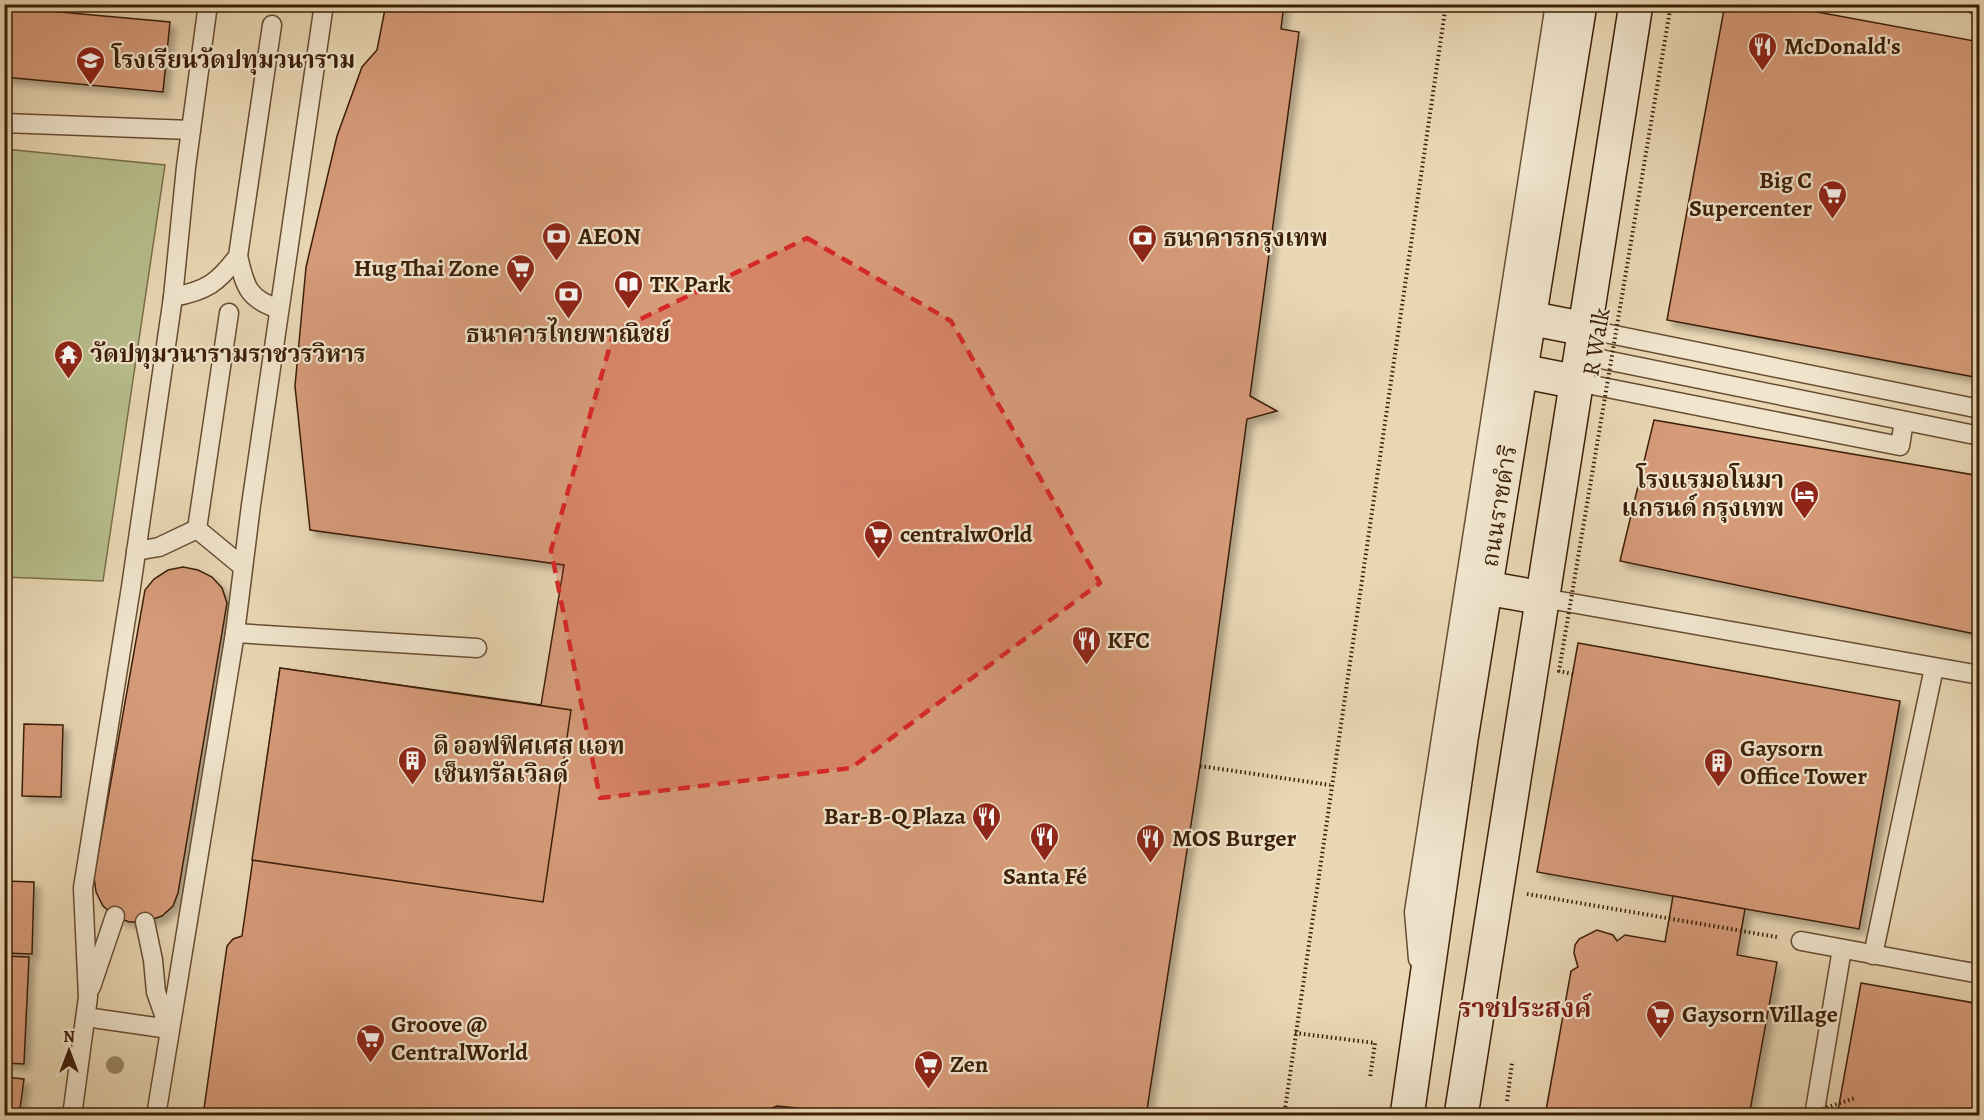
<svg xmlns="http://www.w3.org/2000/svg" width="1984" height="1120" viewBox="0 0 1984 1120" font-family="Alegreya,'Noto Serif Thai',serif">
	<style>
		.green { fill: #b7be8c; stroke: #7a6e4a; stroke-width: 1.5 }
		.building { fill: #d69b79; stroke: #3c1f07; stroke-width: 1.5; filter: url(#shadow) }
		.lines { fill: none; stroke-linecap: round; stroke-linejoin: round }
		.lane-casing { stroke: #674d32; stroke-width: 21 }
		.secondary-casing { stroke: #3c1f07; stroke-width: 36 }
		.path { stroke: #3c1f07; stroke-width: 4; stroke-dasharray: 1.5 3; stroke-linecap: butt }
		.lane { stroke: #f1e5ce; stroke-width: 18 }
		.secondary { stroke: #f1e5ce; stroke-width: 33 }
		.path-bridge { stroke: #3c1f07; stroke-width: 4; stroke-dasharray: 1.5 3; stroke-linecap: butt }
		.tree { fill: #9b8867 }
		.marked { fill: #d62828; fill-opacity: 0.2; stroke: #d62828; stroke-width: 4.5; stroke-dasharray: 12 8; stroke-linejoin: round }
		.labels { text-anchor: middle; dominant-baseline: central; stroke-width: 4.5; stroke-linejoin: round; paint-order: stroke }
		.poi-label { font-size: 24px; font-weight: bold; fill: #3c1f07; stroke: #f1e5ce; text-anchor: start }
		.street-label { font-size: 24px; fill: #3c1f07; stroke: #f1e5ce }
		.neighbourhood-label { font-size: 26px; font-weight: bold; fill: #7a1f14; stroke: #f1e5ce }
	</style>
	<defs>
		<filter id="shadow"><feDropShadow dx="5.5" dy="5.5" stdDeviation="3" flood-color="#0004"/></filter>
	</defs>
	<rect width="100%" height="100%" fill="#e9d7b4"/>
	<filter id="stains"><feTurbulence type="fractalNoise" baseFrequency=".00333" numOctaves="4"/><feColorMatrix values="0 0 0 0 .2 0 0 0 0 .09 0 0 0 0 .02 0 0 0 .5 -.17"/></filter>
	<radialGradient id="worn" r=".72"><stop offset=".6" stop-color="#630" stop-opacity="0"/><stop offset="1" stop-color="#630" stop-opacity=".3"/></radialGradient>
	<polygon class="green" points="5,149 165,165 103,581 5,577"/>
	<g class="building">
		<polygon points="386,4 1284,4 1281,29 1299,32 1250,396 1277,411 1247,419 1200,766 1146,1116 203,1116 227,946 233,939 242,936 280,668 541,705 564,565 310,530 295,386 306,267 337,136 362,67 377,50"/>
		<polygon points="1725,4 1774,4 1980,42 1980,378 1667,320"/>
		<polygon points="4,7 170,22 163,92 4,77"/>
		<polygon points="1654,420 1980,476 1980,635 1620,561"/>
		<polygon points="183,567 198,570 212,577 222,588 227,603 178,893 173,906 162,916 145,922 129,922 115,916 103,906 96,892 94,877 145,590 154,579 168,570"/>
		<polygon points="1578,643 1900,701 1859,929 1537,872"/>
		<polygon points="280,668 571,710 543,902 252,860"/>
		<polygon points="24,724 63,725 61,797 22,796"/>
		<polygon points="4,881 34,882 32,954 4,953"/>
		<polygon points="1673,896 1745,909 1737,955 1777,962 1749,1116 1545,1116 1571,971 1578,967 1574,953 1575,945 1579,939 1597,930 1613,935 1617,941 1625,935 1665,942"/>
		<polygon points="4,956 29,957 24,1064 4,1063"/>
		<polygon points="1861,983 1980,1004 1980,1116 1837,1116"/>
		<polygon points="4,1077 24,1079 19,1116 4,1116"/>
		<polygon points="777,1106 876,1116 754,1116"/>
		<polygon points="934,1108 950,1116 911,1116 920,1110"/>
	</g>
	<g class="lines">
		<defs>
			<g id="lane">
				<polyline points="1974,4 1980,6"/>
				<polyline points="4,123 191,130"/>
				<path d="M238 256C245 287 248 299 279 309"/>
				<path d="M173 297C206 291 218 283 238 256L272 25"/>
				<polyline points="229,313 197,529 243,567"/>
				<polyline points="1585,329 1980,409"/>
				<polyline points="1581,355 1980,436"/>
				<polyline points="1577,382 1900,446 1904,421"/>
				<polyline points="136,551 159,547 197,529"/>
				<polyline points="1543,598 1980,675"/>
				<polyline points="235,633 477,648"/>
				<polyline points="1801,941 1980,974"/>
				<polyline points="1873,955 1934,668"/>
				<polyline points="1418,959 1414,912 1555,4"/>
				<polyline points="91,987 115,916"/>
				<polyline points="86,1017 169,1029 156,992 153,960 145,922"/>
				<polyline points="72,1116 88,997 83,888 131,587 173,297 186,167 208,4"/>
				<polyline points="156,1116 235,633 251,505 324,4"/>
				<polyline points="1814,1116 1842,949"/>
			</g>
			<g id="secondary">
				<polyline points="1529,318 1585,329"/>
				<polyline points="1521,371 1577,382"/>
				<polyline points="1486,588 1543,598"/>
				<polyline points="1407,1116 1461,739 1580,4"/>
				<polyline points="1461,1116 1636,4"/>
			</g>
		</defs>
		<use href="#lane" class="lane-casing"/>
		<use href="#secondary" class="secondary-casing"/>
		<g class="path">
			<polyline points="1200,766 1330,785"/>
			<polyline points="1527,894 1777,937"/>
			<polyline points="1295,1033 1375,1043 1370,1078"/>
			<polyline points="1507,1101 1512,1063"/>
			<polyline points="1284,1116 1446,4"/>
		</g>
		<use href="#lane" class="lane"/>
		<use href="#secondary" class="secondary"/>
		<g class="path-bridge">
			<polyline points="1573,674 1559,671 1671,4"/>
			<polyline points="1801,1116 1855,1098"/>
		</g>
	</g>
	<circle class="tree" cx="115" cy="1065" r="9"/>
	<path class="marked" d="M807 238 951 321 1100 583 851 768 600 798 551 550 614 332Z"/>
	<defs>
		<symbol id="restaurant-pin" viewBox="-11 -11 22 30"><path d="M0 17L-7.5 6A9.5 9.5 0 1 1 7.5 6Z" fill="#8f2418" stroke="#f1e5ce"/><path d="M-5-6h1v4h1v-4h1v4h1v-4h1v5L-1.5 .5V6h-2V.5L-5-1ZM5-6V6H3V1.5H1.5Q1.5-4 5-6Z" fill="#fff"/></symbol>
		<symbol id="school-pin" viewBox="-11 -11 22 30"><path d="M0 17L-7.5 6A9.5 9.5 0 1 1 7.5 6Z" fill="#8f2418" stroke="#f1e5ce"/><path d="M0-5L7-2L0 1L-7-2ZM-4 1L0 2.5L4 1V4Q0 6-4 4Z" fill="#fff"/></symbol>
		<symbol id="supermarket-pin" viewBox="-11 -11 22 30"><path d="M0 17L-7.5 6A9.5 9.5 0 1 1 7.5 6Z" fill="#8f2418" stroke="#f1e5ce"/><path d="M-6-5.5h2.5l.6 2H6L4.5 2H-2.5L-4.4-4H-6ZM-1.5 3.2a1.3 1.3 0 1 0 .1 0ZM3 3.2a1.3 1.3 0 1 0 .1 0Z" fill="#fff"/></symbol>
		<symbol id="bank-pin" viewBox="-11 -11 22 30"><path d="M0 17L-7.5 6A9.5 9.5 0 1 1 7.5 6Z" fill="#8f2418" stroke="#f1e5ce"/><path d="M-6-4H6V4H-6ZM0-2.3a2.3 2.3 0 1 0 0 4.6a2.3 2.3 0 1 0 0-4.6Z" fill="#fff"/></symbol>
		<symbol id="library-pin" viewBox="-11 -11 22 30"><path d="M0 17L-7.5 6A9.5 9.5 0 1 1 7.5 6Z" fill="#8f2418" stroke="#f1e5ce"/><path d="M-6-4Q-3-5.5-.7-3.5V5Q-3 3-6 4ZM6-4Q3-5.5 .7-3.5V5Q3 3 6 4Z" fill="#fff"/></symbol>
		<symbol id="temple-pin" viewBox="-11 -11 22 30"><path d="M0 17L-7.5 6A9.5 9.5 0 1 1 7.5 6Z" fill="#8f2418" stroke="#f1e5ce"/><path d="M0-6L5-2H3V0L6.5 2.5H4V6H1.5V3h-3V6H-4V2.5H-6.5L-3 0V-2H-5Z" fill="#fff"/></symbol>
		<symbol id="hotel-pin" viewBox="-11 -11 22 30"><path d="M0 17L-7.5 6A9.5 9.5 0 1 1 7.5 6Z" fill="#8f2418" stroke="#f1e5ce"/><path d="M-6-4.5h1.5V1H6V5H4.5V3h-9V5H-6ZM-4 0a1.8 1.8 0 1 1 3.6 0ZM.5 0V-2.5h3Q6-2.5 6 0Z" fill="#fff"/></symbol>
		<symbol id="building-pin" viewBox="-11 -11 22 30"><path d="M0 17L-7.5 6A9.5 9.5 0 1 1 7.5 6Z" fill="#8f2418" stroke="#f1e5ce"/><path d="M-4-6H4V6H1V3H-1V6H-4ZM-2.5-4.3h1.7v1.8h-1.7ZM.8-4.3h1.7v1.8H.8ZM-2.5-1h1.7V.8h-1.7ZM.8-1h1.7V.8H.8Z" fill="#fff"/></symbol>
	</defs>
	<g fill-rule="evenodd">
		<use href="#restaurant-pin" x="1746" y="30" width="33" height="45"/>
		<use href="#school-pin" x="74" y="44" width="33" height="45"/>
		<use href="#supermarket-pin" x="1816" y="178" width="33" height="45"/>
		<use href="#bank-pin" x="540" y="220" width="33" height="45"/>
		<use href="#bank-pin" x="1126" y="222" width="33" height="45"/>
		<use href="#supermarket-pin" x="504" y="252" width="33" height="45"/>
		<use href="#library-pin" x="612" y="268" width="33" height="45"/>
		<use href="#bank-pin" x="552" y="278" width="33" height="45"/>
		<use href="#temple-pin" x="52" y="338" width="33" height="45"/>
		<use href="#hotel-pin" x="1788" y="478" width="33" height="45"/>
		<use href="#supermarket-pin" x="862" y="518" width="33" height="45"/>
		<use href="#restaurant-pin" x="1070" y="624" width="33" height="45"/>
		<use href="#building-pin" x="396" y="744" width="33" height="45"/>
		<use href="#building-pin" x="1702" y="746" width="33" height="45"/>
		<use href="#restaurant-pin" x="970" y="800" width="33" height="45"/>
		<use href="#restaurant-pin" x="1028" y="820" width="33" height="45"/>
		<use href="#restaurant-pin" x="1134" y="822" width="33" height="45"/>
		<use href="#supermarket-pin" x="1644" y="998" width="33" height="45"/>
		<use href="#supermarket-pin" x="354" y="1022" width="33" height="45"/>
		<use href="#supermarket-pin" x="912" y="1048" width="33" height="45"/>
	</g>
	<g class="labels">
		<g class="poi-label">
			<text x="1784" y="46">McDonald's</text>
			<text x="112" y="60">โรงเรียนวัดปทุมวนาราม</text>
			<text x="1812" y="180" text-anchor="end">Big C<tspan x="1812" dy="28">Supercenter</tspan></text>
			<text x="578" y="236">AEON</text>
			<text x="1163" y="238">ธนาคารกรุงเทพ</text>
			<text x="499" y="268" text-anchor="end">Hug Thai Zone</text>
			<text x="650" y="284">TK Park</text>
			<text x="568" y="334" text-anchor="middle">ธนาคารไทยพาณิชย์</text>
			<text x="90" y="354">วัดปทุมวนารามราชวรวิหาร</text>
			<text x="1784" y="480" text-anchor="end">โรงแรมอโนมา<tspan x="1784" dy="28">แกรนด์ กรุงเทพ</tspan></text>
			<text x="900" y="534">centralwOrld</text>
			<text x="1107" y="640">KFC</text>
			<text x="433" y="746">ดิ ออฟฟิศเศส แอท<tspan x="433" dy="28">เซ็นทรัลเวิลด์</tspan></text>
			<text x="1740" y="748">Gaysorn<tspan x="1740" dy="28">Office Tower</tspan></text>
			<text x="966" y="816" text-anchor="end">Bar-B-Q Plaza</text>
			<text x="1172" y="838">MOS Burger</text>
			<text x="1045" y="876" text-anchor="middle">Santa Fé</text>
			<text x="1682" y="1014">Gaysorn Village</text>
			<text x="391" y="1024">Groove @<tspan x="391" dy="28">CentralWorld</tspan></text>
			<text x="950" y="1064">Zen</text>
		</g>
		<g class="street-label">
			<text transform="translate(1596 342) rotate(-80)">R Walk</text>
			<text transform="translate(1499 506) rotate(-81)">ถนนราชดำริ</text>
		</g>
		<g class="neighbourhood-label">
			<text x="1525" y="1008">ราชประสงค์</text>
		</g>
	</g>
	<rect width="1984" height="1120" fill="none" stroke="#e9d7b4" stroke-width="24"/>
	<rect x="6" y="6" width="1972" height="1108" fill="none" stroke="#3c1f07" stroke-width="3"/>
	<rect x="12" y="12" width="1960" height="1096" fill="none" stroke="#3c1f07" stroke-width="1.5"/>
	<g transform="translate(69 1051)" stroke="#f1e5ce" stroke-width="4.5" paint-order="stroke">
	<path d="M0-4.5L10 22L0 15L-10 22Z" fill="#3c1f07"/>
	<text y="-9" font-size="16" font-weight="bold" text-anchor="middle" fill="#3c1f07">N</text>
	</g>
	<rect width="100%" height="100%" filter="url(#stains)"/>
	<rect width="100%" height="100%" fill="url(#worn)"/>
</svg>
